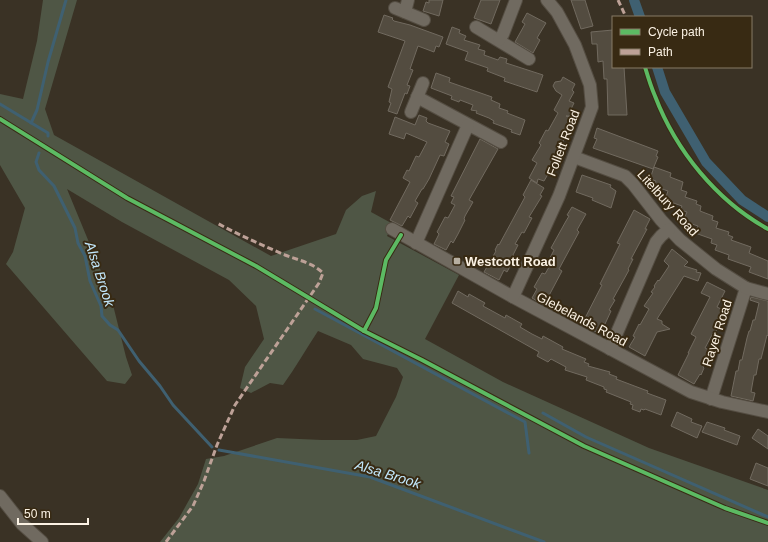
<svg xmlns="http://www.w3.org/2000/svg" width="768" height="542" viewBox="0 0 768 542" font-family="Arial,sans-serif">
	<style>
		.green { fill: #4f5645 }
		.lines { fill: none; stroke-linecap: round; stroke-linejoin: round }
		.stream { stroke: #3f6071; stroke-width: 3 }
		.canal { stroke: #3f6071; stroke-width: 10 }
		.building { fill: #534c40; stroke: #716a5f }
		.minor-casing { stroke: #544d42; stroke-width: 14 }
		.minor { stroke: #706a60; stroke-width: 12 }
		.quiet { stroke: #bda197; stroke-width: 3; stroke-dasharray: 6 3; stroke-linecap: butt }
		.cycleway-casing { stroke: #382a13; stroke-width: 6 }
		.cycleway { stroke: #5cba63; stroke-width: 4 }
		.poi-dot { fill: #b7afa1; stroke: #382a13; stroke-width: 1.5 }
		.labels { text-anchor: middle; dominant-baseline: central; stroke-width: 4; stroke-linejoin: round; paint-order: stroke }
		.street-label { font-size: 13px; fill: #fbf2e4; stroke: #382a13 }
		.poi-label { font-size: 13px; font-weight: bold; fill: #fbf2e4; stroke: #382a13; text-anchor: start }
		.water-label { font-size: 14px; font-style: italic; fill: #c2e8fd; stroke: #382a13 }
	</style>
	<rect width="100%" height="100%" fill="#3a3225"/>
	<path class="green" d="M43 0H77L45 109 54 135 271 256 336 234 346 210 362 196 376 191 371 212 393 224 387 236 459 275 425 339 503 382 649 448 768 490V542H160L179 518 198 484 206 459 224 456 277 438 322 440H357L376 436 396 397 403 377 397 368 363 359 351 345 318 331C306 349 296 367 283 385L270 383 251 393 240 388 245 367 264 339 256 306 229 280 122 222 67 189 110 293 126 357 132 375 125 384 107 381 6 264 13 252 25 208 0 165V94L23 99 37 41Z"/>
	<g class="lines">
		<g class="stream">
			<polyline points="0,104 48,133 48,136"/>
			<polyline points="31,123 37,110 48,62 66,0"/>
			<polyline points="39,153 36,162 39,170 54,186 75,228 78,243 85,256 90,281 101,306 102,316 110,325 118,330 139,361 160,386 173,405 212,447"/>
			<polyline points="315,309 525,422 529,453"/>
			<polyline points="543,413 586,437 768,517"/>
			<polyline points="219,450 370,477 544,542"/>
		</g>
		<g class="canal">
			<polyline points="634,0 640,17"/>
			<polyline points="657,67 665,92 706,162 742,200 768,217"/>
		</g>
	</g>
	<g class="building">
		<polygon points="429,0 443,0 439,16 423,11 426,2 429,3"/>
		<polygon points="481,0 500,0 491,24 474,18"/>
		<polygon points="571,0 585,0 593,26 581,29"/>
		<polygon points="527,13 546,23 537,38 540,40 533,53 515,42 525,24 522,22"/>
		<polygon points="384,15 393,18 392,19 394,21 410,25 443,37 439,47 436,46 434,52 418,46 410,69 413,70 407,85 410,86 407,94 405,93 397,114 388,111 391,103 389,102 392,89 388,87 405,41 378,32"/>
		<polygon points="452,27 460,30 459,33 466,36 464,40 480,45 478,49 485,51 484,55 498,60 500,57 507,59 506,63 543,75 537,92 504,81 505,78 487,71 488,68 465,60 468,52 446,44"/>
		<polygon points="613,30 613,67 624,67 627,115 608,115 607,79 604,79 603,61 598,62 597,44 592,44 591,32"/>
		<polygon points="436,73 450,78 449,82 492,97 491,100 500,104 499,108 508,111 507,113 525,120 520,135 511,132 512,130 493,123 494,121 489,118 476,113 477,111 471,110 473,105 460,100 459,102 451,99 452,96 431,88"/>
		<polygon points="563,77 575,84 572,90 574,92 569,101 574,103 571,109 573,111 571,116 566,116 570,117 568,121 570,122 566,128 569,129 556,156 558,157 544,181 538,179 537,183 529,178 537,163 532,160 541,145 539,143 546,130 548,131 558,113 554,110 562,95 556,91 553,86 555,82 561,81"/>
		<polygon points="419,115 427,118 426,121 428,123 450,131 445,142 449,144 444,156 440,155 429,179 423,189 422,189 415,201 418,203 410,218 408,216 402,226 390,220 410,182 403,178 407,170 409,171 416,156 419,157 427,142 406,133 404,139 389,134 395,117 415,125"/>
		<polygon points="597,128 658,151 656,156 658,157 653,169 593,148 597,139 594,138"/>
		<polygon points="480,139 498,149 469,200 473,202 465,216 464,219 465,220 458,234 453,243 451,241 446,250 434,244 439,234 437,232 445,217 448,218 455,205 451,203 454,197 451,196"/>
		<polygon points="654,167 671,173 670,177 683,182 681,190 687,192 685,197 697,201 696,204 701,206 700,211 713,216 712,220 718,222 716,228 729,232 728,235 733,237 731,240 751,247 749,253 768,261 768,279 749,272 751,267 728,259 729,255 715,250 717,245 711,243 712,239 695,233 698,226 683,221 687,212 680,210 682,206 665,200 668,191 654,186 656,181 650,179"/>
		<polygon points="582,175 611,185 610,187 616,191 611,208 592,200 593,198 576,192"/>
		<polygon points="531,180 544,188 540,195 542,196 529,217 532,218 524,233 522,232 515,244 518,245 513,255 515,257 507,272 504,270 499,280 484,272 496,251 495,250 498,244 499,245 525,197 523,195"/>
		<polygon points="572,207 586,214 577,230 579,232 559,269 562,271 544,305 532,298 537,289 534,287 542,273 545,274 552,262 549,260 554,250 551,248 566,221 569,216 567,215"/>
		<polygon points="634,210 650,219 645,229 647,229 631,259 633,259 628,269 629,270 613,299 615,300 609,310 611,311 605,324 603,323 598,333 582,324 602,285 600,284 620,244 617,243"/>
		<polygon points="672,249 688,262 684,266 697,270 696,272 701,273 698,281 684,276 657,319 662,321 662,324 670,329 657,332 645,356 629,347 635,337 633,336 639,324 640,325 649,309 644,306 653,293 651,292 655,287 654,286 658,280 659,281 669,266 664,261"/>
		<polygon points="707,282 725,291 717,307 723,310 717,320 719,320 716,327 718,328 714,334 713,333 705,348 709,350 704,360 706,361 703,367 704,368 701,375 700,374 694,384 678,375 689,353 688,353 696,337 691,334 710,297 701,293"/>
		<polygon points="458,291 468,297 469,294 485,303 483,306 505,318 506,315 522,324 520,327 532,334 542,339 543,336 563,347 562,349 586,359 584,362 589,364 588,366 610,372 609,374 617,377 616,379 645,390 648,391 647,393 666,400 661,415 645,409 644,410 641,409 640,412 632,409 633,405 630,404 631,402 606,392 607,390 604,389 604,387 586,380 587,377 565,370 566,367 551,359 548,362 537,356 539,352 452,303"/>
		<polygon points="751,297 768,301 768,336 767,335 761,359 759,359 756,375 754,375 751,392 755,393 753,401 731,396 736,371 738,371 740,360 742,360 747,338 749,331 750,331 753,320 755,320 759,303 750,300"/>
		<polygon points="677,412 692,419 691,422 702,426 697,438 671,426"/>
		<polygon points="707,422 725,428 724,430 740,436 737,445 702,432"/>
		<polygon points="758,429 768,436 768,449 752,438"/>
		<polygon points="756,463 768,468 768,486 750,479"/>
	</g>
	<g class="lines">
		<defs>
			<g id="minor">
				<polyline points="395,8 424,20"/>
				<polyline points="405,12 408,0"/>
				<polyline points="476,27 529,59"/>
				<polyline points="499,40 503,34 516,0"/>
				<polyline points="417,97 501,142"/>
				<polyline points="411,112 423,83"/>
				<polyline points="574,157 625,176 633,184 661,220 680,240 716,269 746,288 711,399"/>
				<polyline points="392,229 513,297 691,392 722,402 768,412"/>
				<polyline points="416,243 468,125"/>
				<polyline points="746,288 768,294"/>
				<polyline points="513,297 559,196 592,107 590,85 575,45 557,12 547,0"/>
				<polyline points="610,349 656,242 661,236 669,229"/>
				<polyline points="0,496 22,524 42,542"/>
			</g>
		</defs>
		<use href="#minor" class="minor-casing"/>
		<use href="#minor" class="minor"/>
		<g class="quiet">
			<polyline points="618,0 626,17"/>
			<path d="M166 542 193 506 204 481 217 445 235 405 319 283 323 273C313 263 298 260 285 255 262 245 239 235 217 223"/>
		</g>
		<defs>
			<g id="cycleway">
				<path d="M645 67C648 77 651 87 655 96 676 151 717 201 768 229"/>
				<polyline points="0,119 127,198 256,266 364,331 422,360 584,446 725,508 768,523"/>
				<polyline points="364,331 376,308 386,260 401,235"/>
			</g>
		</defs>
		<use href="#cycleway" class="cycleway-casing"/>
		<use href="#cycleway" class="cycleway"/>
	</g>
	<rect class="poi-dot" x="453" y="257" width="8" height="8" rx="2"/>
	<g class="labels">
		<g class="street-label">
			<text transform="translate(563 143) rotate(-69)">Follett Road</text>
			<text transform="translate(668 203) rotate(48)">Litelbury Road</text>
			<text transform="translate(582 319) rotate(28)">Glebelands Road</text>
			<text transform="translate(717 333) rotate(-72)">Rayer Road</text>
		</g>
		<g class="poi-label">
			<text x="465" y="261">Westcott Road</text>
		</g>
		<g class="water-label">
			<text transform="translate(100 274) rotate(72)">Alsa Brook</text>
			<text transform="translate(388 474) rotate(17)">Alsa Brook</text>
		</g>
	</g>
	<rect x="612" y="16" width="140" height="52" fill="#382a13" stroke="#867a67"/>
	<rect x="620" y="29" width="20" height="6" fill="#5cba63" stroke="#867a67"/>
	<text x="648" y="36" font-size="12" fill="#fbf2e4">Cycle path</text>
	<rect x="620" y="49" width="20" height="6" fill="#bda197" stroke="#867a67"/>
	<text x="648" y="56" font-size="12" fill="#fbf2e4">Path</text>
	<path d="M18 518v6h70v-6" fill="none" stroke="#fbf2e4" stroke-width="2"/>
	<text x="24" y="518" font-size="12" fill="#fbf2e4" stroke="#382a13" stroke-width="3" paint-order="stroke">50 m</text>
</svg>
